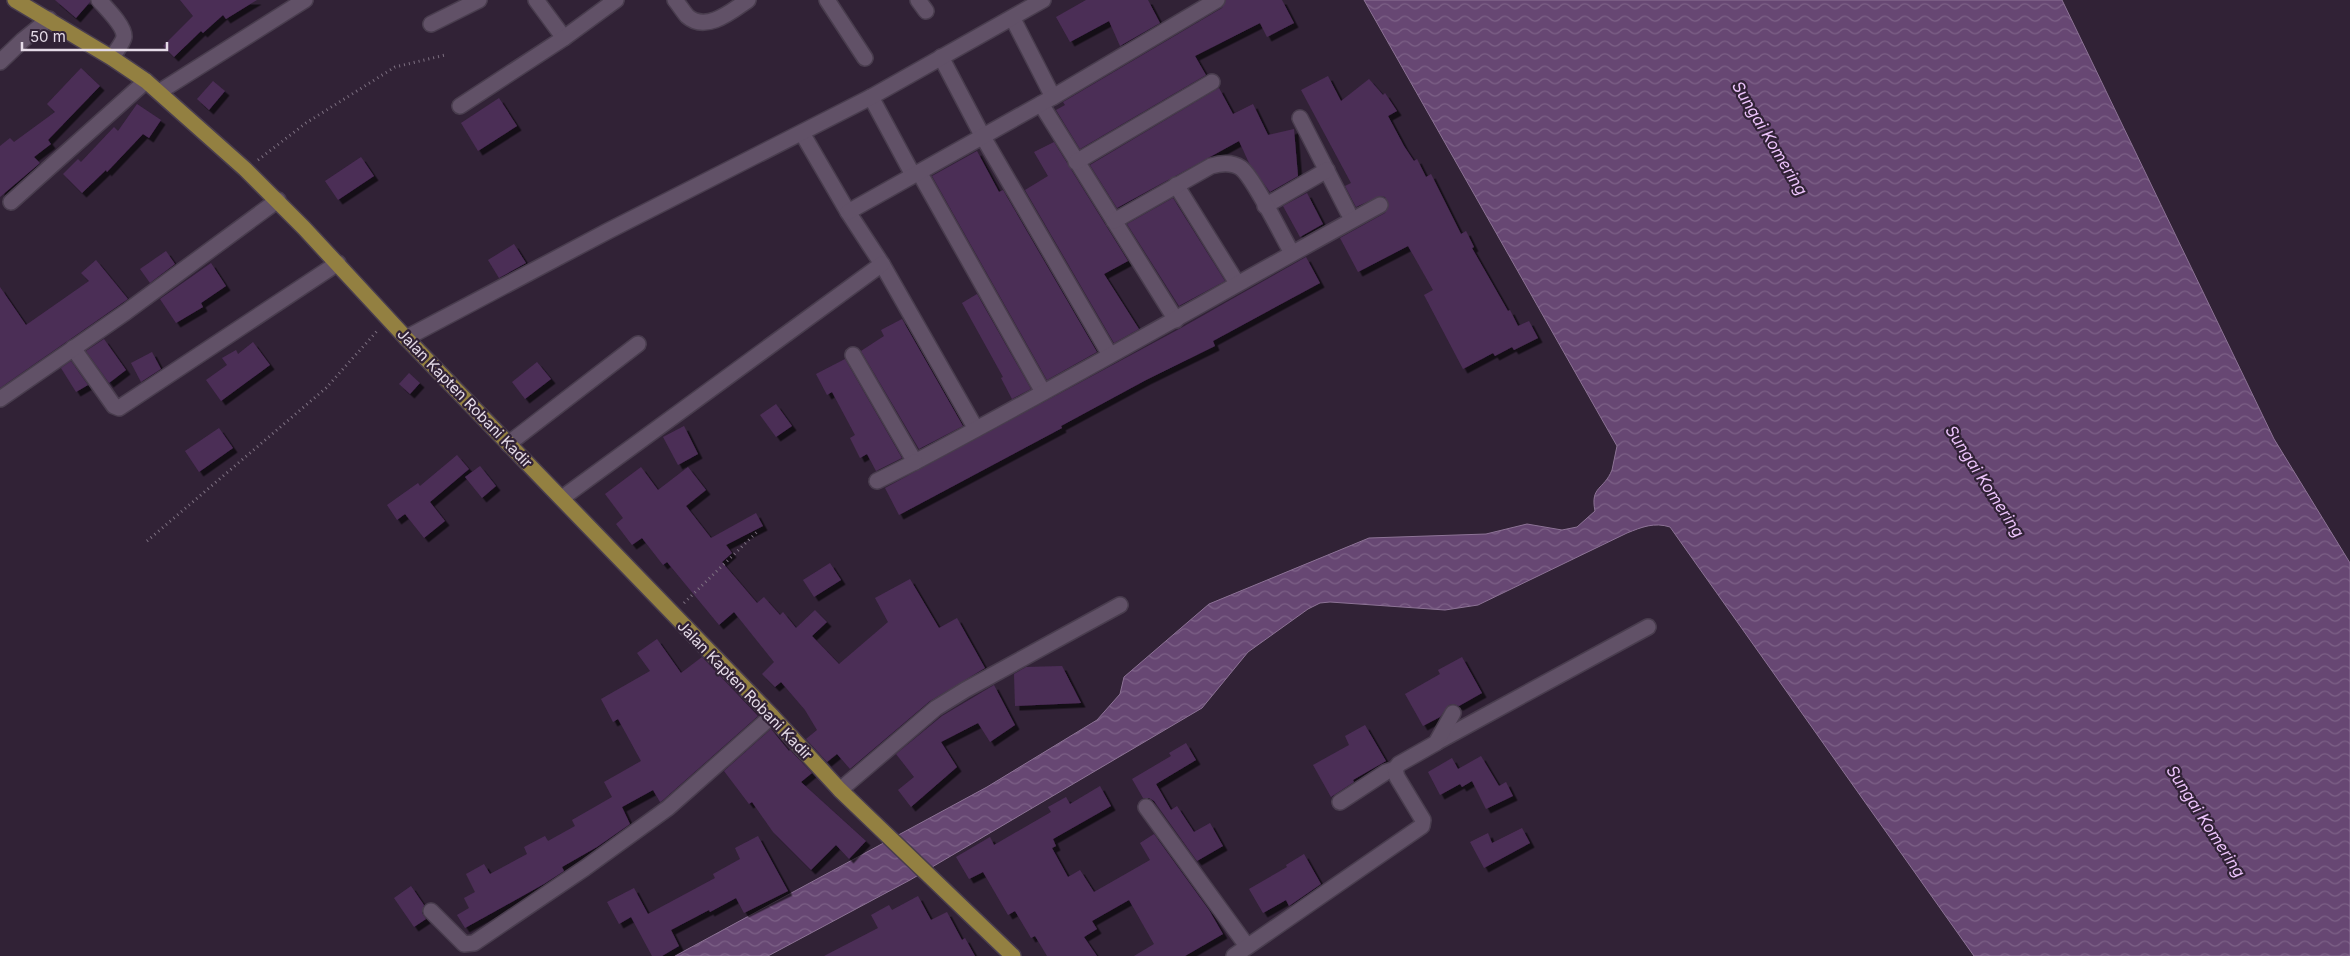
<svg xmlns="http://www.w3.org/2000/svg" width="2350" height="956" viewBox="0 0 2350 956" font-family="Inter,sans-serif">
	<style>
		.water { fill: url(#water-waves); stroke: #8d7396 }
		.building { fill: #4c2d57; filter: url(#shadow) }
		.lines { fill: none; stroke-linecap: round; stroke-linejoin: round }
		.minor-casing { stroke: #493d4e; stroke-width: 18 }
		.major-casing { stroke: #493d4e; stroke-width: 18 }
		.path { stroke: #7d7081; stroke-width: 3; stroke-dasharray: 1 4; stroke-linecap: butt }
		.minor { stroke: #615167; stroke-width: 15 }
		.major { stroke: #938041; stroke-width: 15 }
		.labels { text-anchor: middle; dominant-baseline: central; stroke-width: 4.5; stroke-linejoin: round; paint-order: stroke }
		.street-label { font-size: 15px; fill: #e5dbe8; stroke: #312236 }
		.water-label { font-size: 16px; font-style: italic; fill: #eec5fd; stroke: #312236 }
	</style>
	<defs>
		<pattern id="water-waves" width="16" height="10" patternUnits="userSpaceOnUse" patternTransform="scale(1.25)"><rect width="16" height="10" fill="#674773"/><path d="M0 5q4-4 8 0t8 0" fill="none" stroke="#7d6187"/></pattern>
		<filter id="shadow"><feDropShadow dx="4.5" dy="4.5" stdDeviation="0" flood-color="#0009"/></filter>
	</defs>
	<rect width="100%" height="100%" fill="#312236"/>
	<path class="water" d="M1364 0H2062L2274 439 2350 563V956H1974L1670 527C1654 522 1642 527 1627 533L1478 605 1445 610 1330 602 1320 603 1308 609 1248 652 1202 708 910 880 768 956H675L987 787 1097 720 1120 694 1124 677 1209 604 1369 538 1486 534 1527 524 1562 530 1577 527 1595 511C1590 486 1604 490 1612 470 1614 462 1615 454 1617 446Z"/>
	<g class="building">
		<polygon points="55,0 90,0 90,2 76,18"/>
		<polygon points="180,0 257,0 226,19 223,15 203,33 201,31 174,57 163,46 193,16"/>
		<polygon points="1086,0 1148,0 1160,23 1120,46 1109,21 1070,42 1056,17"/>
		<polygon points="1226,0 1282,0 1294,23 1267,37 1260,23 1195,56 1206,75 1080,149 1056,110 1065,105 1063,102 1222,8"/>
		<polygon points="81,68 100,86 48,140 51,144 34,157 40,163 0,197 0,146 10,138 14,142 55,112 47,104"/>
		<polygon points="1328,76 1341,101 1369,79 1383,95 1385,93 1397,111 1388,116 1404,146 1414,161 1417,159 1426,177 1431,174 1461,234 1466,231 1474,247 1472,248 1508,311 1510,310 1518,326 1529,321 1538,338 1514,350 1512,347 1495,356 1493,353 1463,369 1424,295 1433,290 1408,246 1358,272 1340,238 1385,213 1389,205 1385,197 1380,196 1356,207 1345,186 1351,183 1301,90"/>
		<polygon points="213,81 225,91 209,110 197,99"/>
		<polygon points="1219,88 1233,114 1253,104 1268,135 1294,129 1298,176 1270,192 1249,163 1239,141 1117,208 1090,165"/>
		<polygon points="499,98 517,126 478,151 461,123"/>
		<polygon points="137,104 161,120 149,138 143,134 107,172 106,170 82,193 63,174 78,159 81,162 114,127 118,131"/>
		<polygon points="1054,142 1128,261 1104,274 1139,329 1114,343 1025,190 1048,176 1034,152"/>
		<polygon points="977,151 999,192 1003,190 1097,352 1047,380 932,176"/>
		<polygon points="361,157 374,176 338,200 325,181"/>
		<polygon points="1307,193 1323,224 1300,237 1283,206"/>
		<polygon points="1173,198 1225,281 1179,306 1127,224"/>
		<polygon points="514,244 526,263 499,278 488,260"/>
		<polygon points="166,251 175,264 150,283 140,269"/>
		<polygon points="1306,257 1320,283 1213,341 1215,346 1146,380 1061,426 1062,428 899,515 885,488 1181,328"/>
		<polygon points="96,260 128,299 0,388 0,287 26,325 89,281 81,273"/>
		<polygon points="211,263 226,286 201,303 203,307 176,323 160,299"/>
		<polygon points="977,294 1031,389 1012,399 1001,378 1003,377 962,303"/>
		<polygon points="902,319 963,426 919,449 861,351 884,336 881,330"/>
		<polygon points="104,339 126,370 109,383 86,351"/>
		<polygon points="253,342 270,365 221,401 206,380 227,365 222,358 236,350 238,354"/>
		<polygon points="152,352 161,369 141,382 131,363"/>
		<polygon points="845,359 902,458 876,471 867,454 860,458 850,438 855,435 832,392 827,395 816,374"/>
		<polygon points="71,361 88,385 76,392 61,368"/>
		<polygon points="537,362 551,379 525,399 512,382"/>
		<polygon points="409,373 420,383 410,394 399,384"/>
		<polygon points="776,404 792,426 776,437 760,415"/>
		<polygon points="684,426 698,454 678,465 663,437"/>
		<polygon points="219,428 233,448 199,472 185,451"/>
		<polygon points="457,455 469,469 430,502 445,521 424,538 405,514 397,520 387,505 418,483 420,486"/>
		<polygon points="480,466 496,486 482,498 465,477"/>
		<polygon points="641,467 658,490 688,467 706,490 686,506 711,538 756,513 763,526 726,545 732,553 722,562 757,603 764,597 780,615 783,612 796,628 815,610 827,622 812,636 839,664 888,622 875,598 910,579 939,628 957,618 985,668 930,701 850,769 837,754 827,762 806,739 817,730 805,710 781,682 775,687 762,674 774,662 734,612 719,625 667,562 663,565 642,538 632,545 616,524 623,518 605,494"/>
		<polygon points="830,563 841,580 814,597 803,580"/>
		<polygon points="657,639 681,673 702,657 758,716 662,801 660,802 653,790 622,807 630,824 597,847 562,867 564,871 544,884 465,928 457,915 469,908 464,898 475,892 466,874 484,864 490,874 527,854 524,847 545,836 548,841 575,826 572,820 612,797 604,782 641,761 618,719 613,722 601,699 650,671 637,653"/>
		<polygon points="1462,657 1482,693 1459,706 1453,704 1449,705 1440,717 1423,726 1405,694 1440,674 1438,670"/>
		<polygon points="1062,666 1081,703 1015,706 1014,674 1026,667"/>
		<polygon points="994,685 1015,725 990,742 978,723 941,742 957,767 911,807 898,790 914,777 896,754 942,716"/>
		<polygon points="1365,725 1386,761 1353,780 1354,782 1331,797 1313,765 1349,745 1345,736"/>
		<polygon points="771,729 789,751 790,750 812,773 801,782 866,841 849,859 836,845 811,870 773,832 752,802 749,804 724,771"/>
		<polygon points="1186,743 1196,760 1156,784 1171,810 1177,806 1194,832 1210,823 1223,846 1197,861 1154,801 1149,798 1143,798 1132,779 1171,756 1169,753"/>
		<polygon points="1481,756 1499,786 1506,782 1513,796 1486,809 1472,781 1462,787 1460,784 1440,795 1428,772 1452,758 1458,769"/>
		<polygon points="1100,786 1111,806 1053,839 1056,846 1052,848 1068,877 1080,870 1094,892 1150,860 1140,843 1154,834 1209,910 1223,934 1185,956 1134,956 1154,944 1129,900 1092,921 1097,929 1084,937 1097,956 1047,956 1035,936 1031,938 1015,911 1008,915 983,872 969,879 956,857 990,837 994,845 1051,812 1048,807 1066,797 1070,804"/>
		<polygon points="1522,828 1530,843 1484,868 1470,842 1488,833 1492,843"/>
		<polygon points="758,836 788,891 744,913 736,898 710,912 709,910 671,930 679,946 662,956 652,956 631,917 619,924 607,902 634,888 648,914 715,878 713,874 740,859 735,848"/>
		<polygon points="1304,854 1321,884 1289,906 1286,900 1263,913 1249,889 1287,867 1286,865"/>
		<polygon points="411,886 424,905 422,913 426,919 414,927 394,898"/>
		<polygon points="918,896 931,920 947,912 962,940 965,938 975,956 824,956 878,928 871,915 889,905 892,910"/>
	</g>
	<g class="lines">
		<defs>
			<g id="minor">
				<path d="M99 0C105 7 125 26 124 37 123 43 115 52 112 58"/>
				<polyline points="536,0 564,38"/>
				<path d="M675 0C679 5 683 11 687 16 706 33 732 11 748 0"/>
				<polyline points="827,0 865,58"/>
				<polyline points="918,0 926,11"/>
				<polyline points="1013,19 1053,97"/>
				<polyline points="431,24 479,0"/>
				<polyline points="941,57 983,137 1110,355"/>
				<polyline points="0,62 23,40 49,19"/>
				<polyline points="159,92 305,0"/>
				<polyline points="871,97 913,175"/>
				<polyline points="1041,104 1176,320"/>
				<polyline points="460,106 564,38 616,0"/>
				<polyline points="1300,118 1348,212"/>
				<polyline points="802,133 848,212 882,264 976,429"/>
				<polyline points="1076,162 1212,82"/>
				<polyline points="919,172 1043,392"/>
				<polyline points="1176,185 1237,283"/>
				<polyline points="11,202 146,81"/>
				<polyline points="1265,206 1327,170"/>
				<polyline points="848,212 1053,97 1217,0"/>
				<path d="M1114 221 1211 166C1221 163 1232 162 1241 168 1254 178 1282 236 1292 253"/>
				<polyline points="406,338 608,231 871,97 1043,0"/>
				<polyline points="73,348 114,406 119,408 338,263"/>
				<path d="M853 355 915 462C1072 379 1225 290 1380 205"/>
				<polyline points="0,399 126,312 278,200"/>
				<polyline points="508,444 638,344"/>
				<polyline points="877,481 915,462"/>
				<polyline points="562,498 882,264"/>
				<polyline points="1437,742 1648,627"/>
				<polyline points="840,790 936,708 965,690 1120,605"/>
				<polyline points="1340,802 1386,772 1395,769"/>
				<polyline points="1146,807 1247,946"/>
				<polyline points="431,911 464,944 474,943 585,868 668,808 772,716"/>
				<polyline points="1234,956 1422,826 1423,820 1397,777 1395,769 1399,764 1436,743 1453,713"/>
			</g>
			<polyline id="major" points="15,0 112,58 146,81 245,169 304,228 406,338 772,716 840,790 1013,956"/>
		</defs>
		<use href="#minor" class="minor-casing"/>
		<use href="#major" class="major-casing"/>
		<g class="path">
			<polyline points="258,160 306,123 395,67 445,55"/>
			<polyline points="147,541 326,388 378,330"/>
			<polyline points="684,603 758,531"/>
		</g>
		<use href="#minor" class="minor"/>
		<use href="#major" class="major"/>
	</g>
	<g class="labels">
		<g class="street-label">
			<text transform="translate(465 398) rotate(46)">Jalan Kapten Robani Kadir</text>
			<text transform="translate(745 690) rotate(46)">Jalan Kapten Robani Kadir</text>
		</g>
		<g class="water-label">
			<text transform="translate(1770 138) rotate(59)">Sungai Komering</text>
			<text transform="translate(1985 481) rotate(57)">Sungai Komering</text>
			<text transform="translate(2206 821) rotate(57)">Sungai Komering</text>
		</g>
	</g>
	<path d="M22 42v8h145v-8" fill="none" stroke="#e5dbe8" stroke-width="2.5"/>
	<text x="30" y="42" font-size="15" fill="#e5dbe8" stroke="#312236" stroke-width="4" paint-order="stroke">50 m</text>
</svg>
